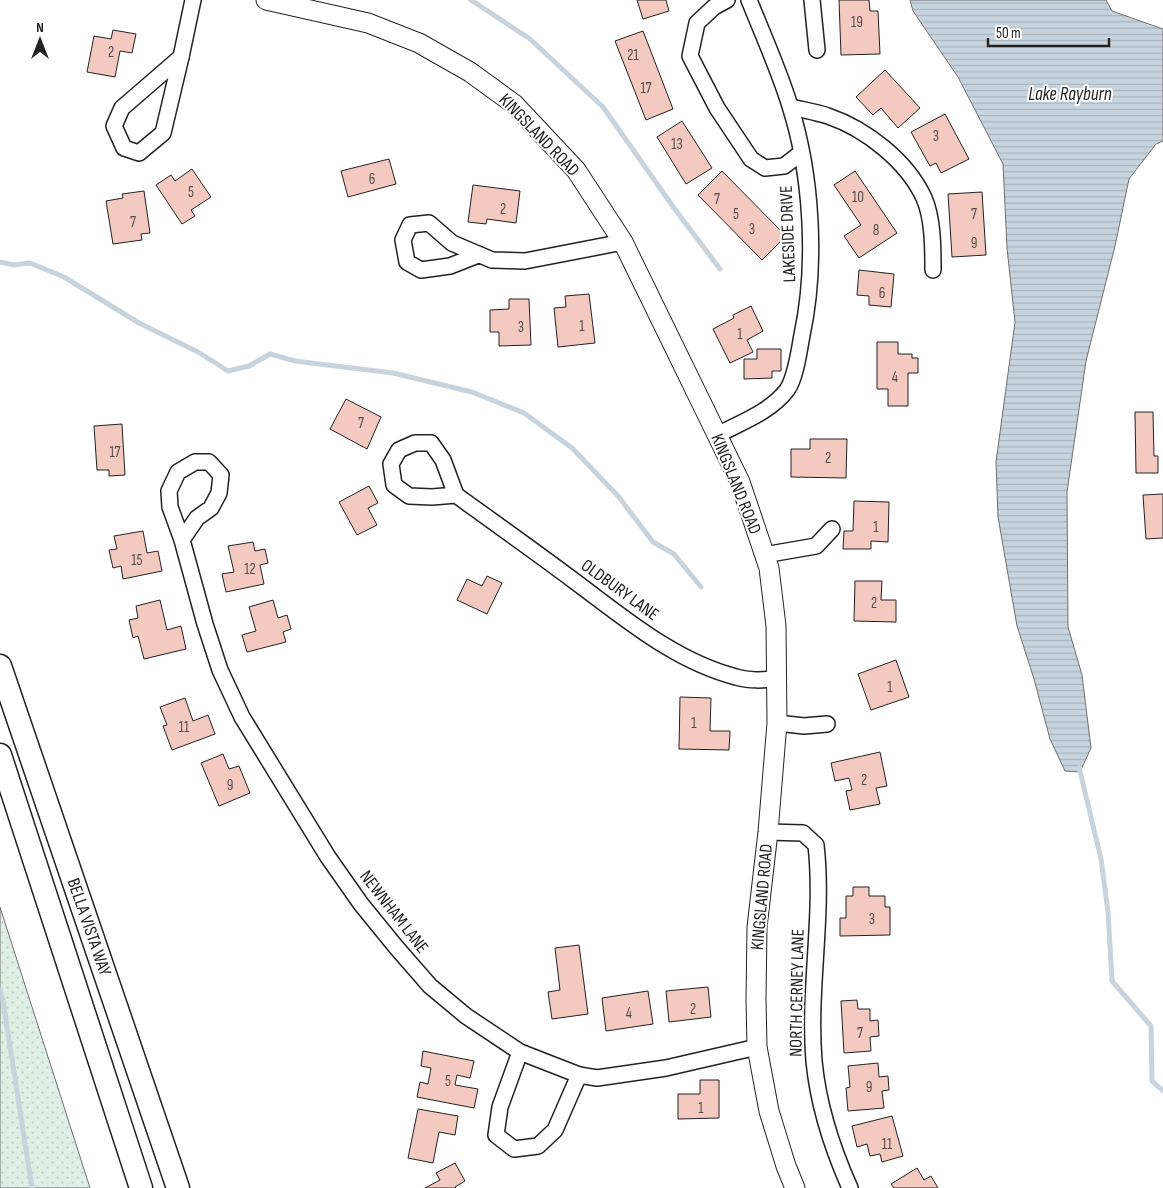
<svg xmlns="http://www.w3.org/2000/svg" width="1163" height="1188" viewBox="0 0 1163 1188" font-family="'Sofia Sans Condensed',sans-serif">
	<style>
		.grass { fill: url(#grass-dots); stroke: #6f6f6f }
		.water { fill: url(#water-rules); stroke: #6f6f6f }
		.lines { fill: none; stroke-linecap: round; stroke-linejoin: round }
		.stream { stroke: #c7d3dd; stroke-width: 5 }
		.building { fill: #f3c9c0; stroke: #222 }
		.minor-casing { stroke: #222; stroke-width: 18 }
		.tertiary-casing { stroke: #222; stroke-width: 21 }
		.primary-casing { stroke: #222; stroke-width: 25 }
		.minor { stroke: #fff; stroke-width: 15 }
		.tertiary { stroke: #fff; stroke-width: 19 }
		.primary { stroke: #fff; stroke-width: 22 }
		.labels { text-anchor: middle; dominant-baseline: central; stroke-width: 4; stroke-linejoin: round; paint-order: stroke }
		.number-label { font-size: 15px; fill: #564c4a }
		.street-label { font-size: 18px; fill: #222; stroke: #fff }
		.water-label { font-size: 19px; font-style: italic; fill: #222; stroke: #fff }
	</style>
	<defs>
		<pattern id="grass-dots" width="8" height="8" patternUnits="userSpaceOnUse" patternTransform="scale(1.25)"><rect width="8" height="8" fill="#e0efe3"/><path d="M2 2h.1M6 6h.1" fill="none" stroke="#c0cdc2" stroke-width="1.8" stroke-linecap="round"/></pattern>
		<pattern id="water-rules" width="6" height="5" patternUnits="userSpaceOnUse" patternTransform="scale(1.25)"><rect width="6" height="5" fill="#c7d3dd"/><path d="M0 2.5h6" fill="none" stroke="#abb5bd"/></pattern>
	</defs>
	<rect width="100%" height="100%" fill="#fff"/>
	<polygon class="grass" points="0,907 90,1188 0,1188"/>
	<polygon class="water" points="910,0 1106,0 1112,11 1163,29 1163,141 1156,144 1129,179 1115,246 1086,361 1067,492 1068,627 1082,675 1091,748 1080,772 1065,771 1050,739 1034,679 1017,626 998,517 996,462 1015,322 1007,248 1003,164 958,77 913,11"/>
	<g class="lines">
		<g class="stream">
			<polyline points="471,0 530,39 603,107 674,208 720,269"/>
			<polyline points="0,262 14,265 30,263 64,277 139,323 198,352 228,371 249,366 270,354 295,361 393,373 472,392 524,413 572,448 618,496 653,542 674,554 701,587"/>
			<polyline points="1079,767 1101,859 1108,912 1112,981 1151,1026 1152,1081 1163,1091"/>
			<polyline points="0,990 3,1001 32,1188"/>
		</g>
	</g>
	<g class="building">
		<polygon points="637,0 666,0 669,11 643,19"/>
		<polygon points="839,0 869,0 870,11 878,11 880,54 841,55"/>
		<polygon points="113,30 136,34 132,53 120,51 115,77 87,72 94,36 111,39"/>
		<polygon points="643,31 673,109 646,120 615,41"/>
		<polygon points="885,70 920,108 898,128 881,108 873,115 856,97"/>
		<polygon points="945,114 969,159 941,173 936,163 930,166 911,132"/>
		<polygon points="682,121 712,168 686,184 657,137"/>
		<polygon points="389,159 396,184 348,197 341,171"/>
		<polygon points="192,169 211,197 191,210 195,216 182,224 156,185 171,175 175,181"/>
		<polygon points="722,171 786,236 762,260 698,195"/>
		<polygon points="855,171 897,233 859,258 844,236 861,225 834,185"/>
		<polygon points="473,185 520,191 516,223 487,219 486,224 468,222"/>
		<polygon points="144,191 150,233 141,234 142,240 113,244 106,201 123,198 122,194"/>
		<polygon points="982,192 986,255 952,257 948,194"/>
		<polygon points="859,270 894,274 891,307 869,305 869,296 857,295"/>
		<polygon points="589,294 595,343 558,347 554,308 566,307 565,296"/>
		<polygon points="509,299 529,299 531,345 499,346 499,332 490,332 490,310 509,309"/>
		<polygon points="751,306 763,331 747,340 753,352 730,363 713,329 734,318 733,315"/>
		<polygon points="877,342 898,342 898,354 912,354 912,358 918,358 918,373 908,373 908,406 888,406 888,389 877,389"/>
		<polygon points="757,349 781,349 781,371 772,371 772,378 744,379 744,359 757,359"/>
		<polygon points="346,399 381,417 367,449 330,429"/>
		<polygon points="1135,412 1153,412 1154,456 1158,456 1158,473 1136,473"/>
		<polygon points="122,424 125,475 109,476 109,470 97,470 94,426"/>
		<polygon points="810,439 847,439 846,478 791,477 791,449 810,449"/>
		<polygon points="369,486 378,503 368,508 377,525 357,535 339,502"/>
		<polygon points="1163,494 1163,538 1146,539 1143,495"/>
		<polygon points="854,501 889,502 888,542 871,541 871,549 843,549 844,531 853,531"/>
		<polygon points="143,531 147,553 158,551 162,571 123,579 121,566 113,568 109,550 117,549 114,536"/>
		<polygon points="253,542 255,551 265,549 268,563 260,565 264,584 226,592 222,574 234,572 228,546"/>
		<polygon points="487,576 502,583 487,614 457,600 467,579 482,586"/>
		<polygon points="855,581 882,581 881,600 896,600 896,622 854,621"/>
		<polygon points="160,600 167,630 181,626 186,649 144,659 138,636 133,638 129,620 138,618 136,606"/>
		<polygon points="273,600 278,618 287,615 291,629 283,632 286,642 247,652 242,635 256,631 249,607"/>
		<polygon points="896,660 909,697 871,710 858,674"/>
		<polygon points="680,697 711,698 710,731 730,731 729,750 679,749"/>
		<polygon points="185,698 193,721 208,715 215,734 172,750 163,726 167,725 160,707"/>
		<polygon points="880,752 887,786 876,788 880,804 850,810 846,791 852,790 849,778 835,781 831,763"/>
		<polygon points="223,754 229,769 239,766 250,793 219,806 201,763"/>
		<polygon points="853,887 869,887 869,896 885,896 885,907 890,907 890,935 840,936 840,918 846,918 846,896 853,896"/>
		<polygon points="579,945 588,1014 552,1019 548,992 560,990 555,948"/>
		<polygon points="708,987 711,1017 669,1022 666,991"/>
		<polygon points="648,991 653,1024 606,1031 602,998"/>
		<polygon points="857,1000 858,1009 870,1009 870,1021 878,1020 879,1036 870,1037 871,1051 844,1053 841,1001"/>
		<polygon points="423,1051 474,1061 470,1078 457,1075 455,1085 478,1089 474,1108 417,1097 420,1082 428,1084 431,1068 421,1066"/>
		<polygon points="878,1063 879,1077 888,1076 889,1090 882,1091 884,1108 848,1111 846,1088 850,1087 848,1066"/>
		<polygon points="700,1080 719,1080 719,1118 678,1119 678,1094 700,1094"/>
		<polygon points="418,1109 458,1116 455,1135 439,1132 433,1163 408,1158"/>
		<polygon points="892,1116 903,1156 882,1162 880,1154 870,1156 867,1144 857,1147 852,1126"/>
		<polygon points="455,1163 465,1181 455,1187 456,1188 425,1188 440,1180 436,1173"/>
		<polygon points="917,1168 924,1180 931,1176 938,1188 894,1188 891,1184"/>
	</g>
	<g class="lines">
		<defs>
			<g id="minor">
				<polyline points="727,0 714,7 697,23 690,56 717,108 751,159 765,168 784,166 801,153"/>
				<polyline points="812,0 817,50"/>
				<polygon points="181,57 163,133 139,153 124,148 114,126 122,108"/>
				<polyline points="181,57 193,0"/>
				<path d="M791 107C803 110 816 112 828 116 866 129 907 161 924 198 933 218 933 248 933 270"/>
				<polyline points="478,255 450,266 421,270 407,262 403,240 410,225 429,223 452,243 492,260 525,261 623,242"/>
				<path d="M717 435C742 422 770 412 787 390 796 377 799 351 802 335 817 265 812 175 790 106 779 70 763 35 749 0"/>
				<path d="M456 495 432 497 409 496 394 485 391 464 399 450 415 443H431L443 460 456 495C495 523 534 551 573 580 623 617 674 661 736 677 749 681 763 680 777 679"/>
				<polyline points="182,540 170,507 169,491 178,472 195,462 209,462 221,475 219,493 211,508 197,518 182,540 205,624 220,670 242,717 328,857 361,904 396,947 430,986 466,1016 520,1052 579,1075 597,1078 666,1068 757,1047"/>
				<polyline points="764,555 816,546 832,529"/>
				<polyline points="777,723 804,726 827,724"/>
				<path d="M768 832 803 833 816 845C824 916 808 989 814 1061 818 1103 833 1150 850 1188"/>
				<polyline points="520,1052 500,1107 496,1135 514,1149 538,1146 555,1130 579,1075"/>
			</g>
			<polyline id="tertiary" points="266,0 368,23 419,43 470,72 514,104 576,170 623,242 740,482 769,568 776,626 777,723 768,832 757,927 756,999 757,1047 769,1111 786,1166 795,1188"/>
			<g id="primary">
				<polyline points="0,666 178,1188"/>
				<polyline points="0,755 141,1188"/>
			</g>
		</defs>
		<use href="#minor" class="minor-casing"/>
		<use href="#tertiary" class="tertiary-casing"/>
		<use href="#primary" class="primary-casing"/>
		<use href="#minor" class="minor"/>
		<use href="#tertiary" class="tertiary"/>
		<use href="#primary" class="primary"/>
	</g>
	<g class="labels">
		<g class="number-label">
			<text x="857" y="22">19</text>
			<text x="111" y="52">2</text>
			<text x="633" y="55">21</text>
			<text x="646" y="88">17</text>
			<text x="936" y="136">3</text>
			<text x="677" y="144">13</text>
			<text x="372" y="179">6</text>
			<text x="191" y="192">5</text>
			<text x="858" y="197">10</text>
			<text x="717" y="199">7</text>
			<text x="503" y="209">2</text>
			<text x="736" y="214">5</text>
			<text x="974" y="214">7</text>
			<text x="133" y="222">7</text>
			<text x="752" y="229">3</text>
			<text x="876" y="230">8</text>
			<text x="974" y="243">9</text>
			<text x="882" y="293">6</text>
			<text x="582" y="326">1</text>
			<text x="521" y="327">3</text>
			<text x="740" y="334">1</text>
			<text x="895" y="377">4</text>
			<text x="361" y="423">7</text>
			<text x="115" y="452">17</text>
			<text x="828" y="458">2</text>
			<text x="876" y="527">1</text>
			<text x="137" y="560">15</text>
			<text x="250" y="569">12</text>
			<text x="874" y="603">2</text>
			<text x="890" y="687">1</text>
			<text x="694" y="723">1</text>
			<text x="184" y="727">11</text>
			<text x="864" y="780">2</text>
			<text x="230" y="785">9</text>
			<text x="872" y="919">3</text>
			<text x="693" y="1009">2</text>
			<text x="629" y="1013">4</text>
			<text x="860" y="1033">7</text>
			<text x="448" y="1081">5</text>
			<text x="869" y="1087">9</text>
			<text x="701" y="1108">1</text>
			<text x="887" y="1144">11</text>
		</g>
		<g class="street-label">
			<text transform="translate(539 135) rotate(46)">KINGSLAND ROAD</text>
			<text transform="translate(788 234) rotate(-92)">LAKESIDE DRIVE</text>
			<text transform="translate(736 484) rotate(68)">KINGSLAND ROAD</text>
			<text transform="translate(620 590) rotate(36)">OLDBURY LANE</text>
			<text transform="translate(762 897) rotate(-85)">KINGSLAND ROAD</text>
			<text transform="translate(394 912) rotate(52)">NEWNHAM LANE</text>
			<text transform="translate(89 927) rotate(71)">BELLA VISTA WAY</text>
			<text transform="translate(797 993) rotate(-89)">NORTH CERNEY LANE</text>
		</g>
		<g class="water-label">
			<text x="1070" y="94">Lake Rayburn</text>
		</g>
	</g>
	<g transform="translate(40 40)" stroke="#ffffff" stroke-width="4" paint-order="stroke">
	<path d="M0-4L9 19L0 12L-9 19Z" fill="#222222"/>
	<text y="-8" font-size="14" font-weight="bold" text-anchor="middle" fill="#222222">N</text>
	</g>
	<path d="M988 38v8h121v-8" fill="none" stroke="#222222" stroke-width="2.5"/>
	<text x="996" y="38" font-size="15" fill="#222222" stroke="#ffffff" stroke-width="4" paint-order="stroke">50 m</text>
</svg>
